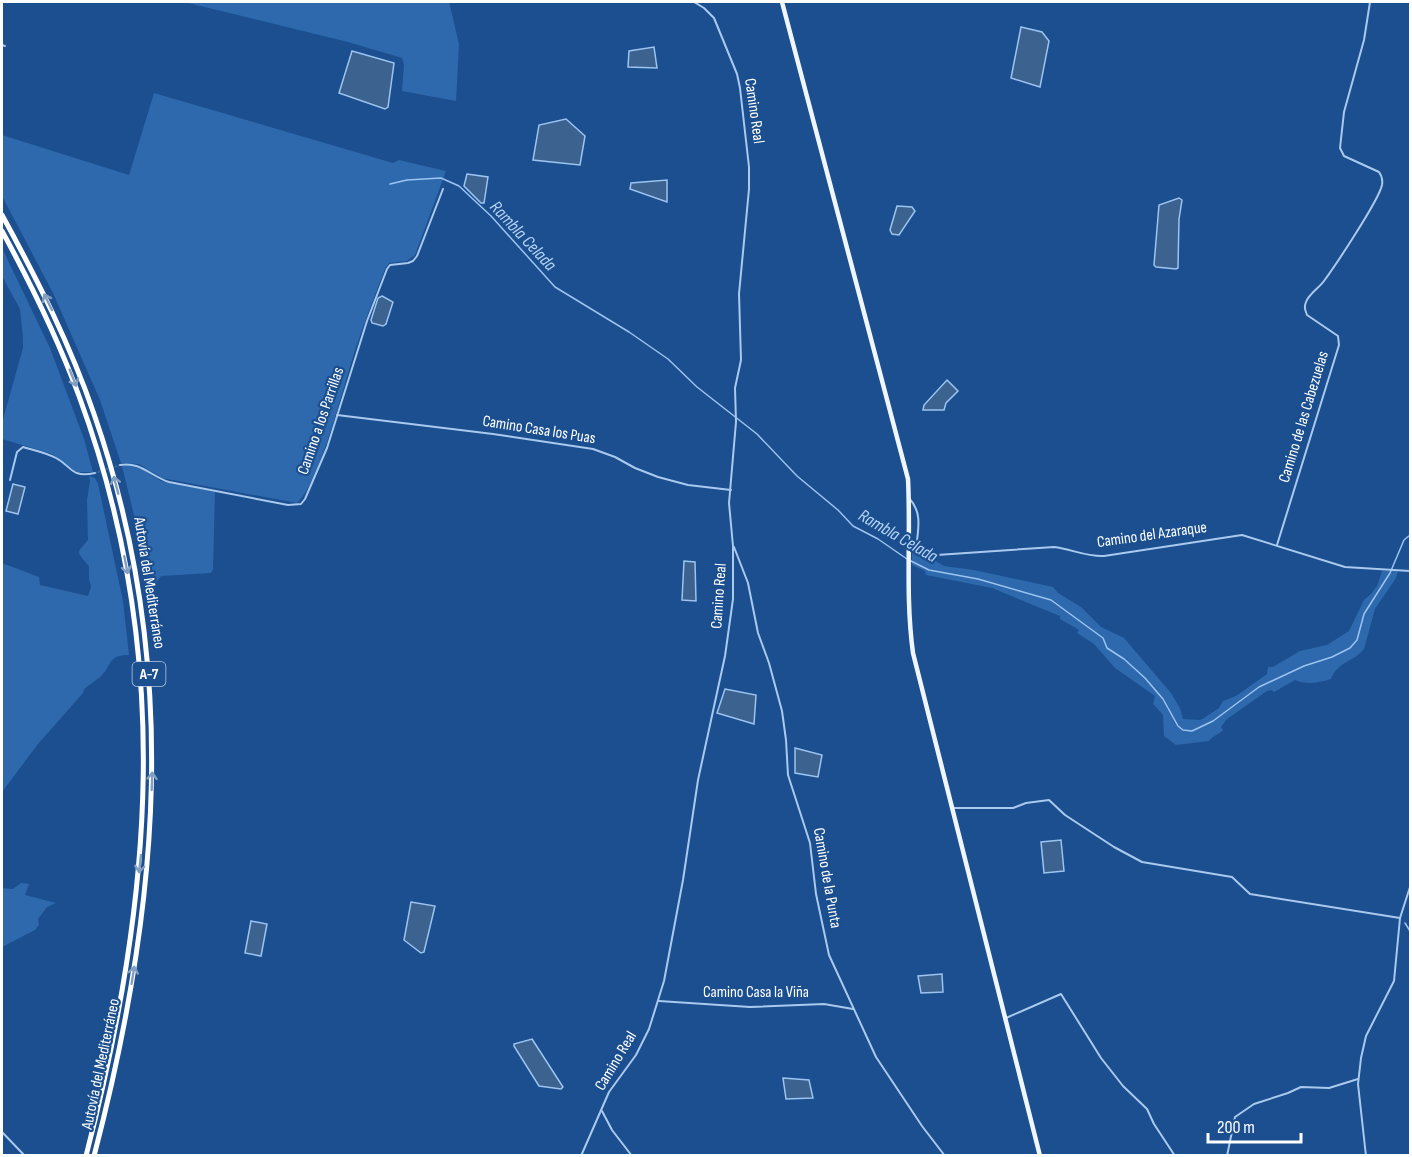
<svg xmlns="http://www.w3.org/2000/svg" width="1412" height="1157" viewBox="0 0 1412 1157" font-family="'Sofia Sans Condensed',sans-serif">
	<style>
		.green { fill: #2e69ad }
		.water { fill: #3c6290; stroke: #9cc4f0; stroke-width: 1.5 }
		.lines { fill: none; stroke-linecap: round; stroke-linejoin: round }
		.stream { stroke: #9cc4f0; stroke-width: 1.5 }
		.street-tunnel { stroke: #3d69a0; stroke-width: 2; stroke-dasharray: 2 1; stroke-linecap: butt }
		.street { stroke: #a9c9ee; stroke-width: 2 }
		.primary { stroke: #f0f6ff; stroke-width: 4.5 }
		.highway { stroke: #fff; stroke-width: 5 }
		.oneway { stroke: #829ec1 }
		.labels { text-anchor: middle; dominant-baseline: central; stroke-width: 4.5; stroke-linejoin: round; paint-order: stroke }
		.shield { fill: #1b4f8f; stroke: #bbcadd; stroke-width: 1.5 }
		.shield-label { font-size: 15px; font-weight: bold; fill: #fff }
		.street-label { font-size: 16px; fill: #fff; stroke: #1b4f8f }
		.water-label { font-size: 18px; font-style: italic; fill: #b5d3f5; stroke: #1b4f8f }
	</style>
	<rect width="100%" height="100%" fill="#1b4f8f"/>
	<g class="green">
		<polygon points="184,2 449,2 459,44 456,101 402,91 404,65 402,58 348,42"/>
		<path d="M154 93 393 163 399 160 446 171 415 255 407 261 389 263 385 269C375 295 365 321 356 347 345 380 320 484 297 503L162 478 139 464 121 463 100 400 53 293 2 196V135L129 175Z"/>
		<polygon points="2,248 50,348 84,439 93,472 76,472 52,454 2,439 2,423 23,348 23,338 20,309 2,276"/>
		<polygon points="127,465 142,469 161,481 215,492 213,569 211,573 161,576 157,581 154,591 148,592 140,540 122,466"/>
		<path d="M89 476 95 478 98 484 123 601 129 655C107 655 113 665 100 677 95 681 89 685 84 689L83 693 38 744 2 792V563L39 577 40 585 88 596 91 587 89 579V566C76 551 76 554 88 540L87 500 90 481Z"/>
		<path d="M912 552 920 557H929L944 566 974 570 1053 587 1058 593 1081 607 1101 627 1124 638 1171 693 1180 708 1183 719 1200 720 1204 718 1219 708 1223 701 1236 696 1267 674 1268 667H1273L1300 651 1327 645 1349 631 1364 600 1371 594 1377 586 1382 571H1398L1396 578 1375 609 1364 649C1354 662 1338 661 1331 679 1319 683 1306 685 1295 680L1274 692 1271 690 1267 691 1227 719 1221 727 1223 730C1219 735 1213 735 1209 741L1176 745 1164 736 1163 715 1153 704 1155 696 1115 668 1094 644 1077 633 1079 630 1060 619V616L992 588 926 575 925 571 912 565Z"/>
		<polygon points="21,883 29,884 25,895 56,903 47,907 38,919 39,925 35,930 2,947 2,888 13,889"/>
	</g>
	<g class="water">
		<polygon points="1021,27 1042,32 1049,41 1040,87 1011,78"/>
		<polygon points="654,47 657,68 628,67 629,51"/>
		<polygon points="352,51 394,63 388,107 385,109 339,93"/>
		<polygon points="566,119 585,136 580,165 533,160 539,125"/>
		<polygon points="467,174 488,177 484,203 481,203 464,186"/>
		<polygon points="667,180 667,202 630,189 631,183"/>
		<polygon points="1179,198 1182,200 1179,219 1178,268 1176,269 1156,267 1154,265 1159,205"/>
		<polygon points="897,206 912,207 915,211 899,235 892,234 890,230"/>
		<polygon points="382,296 393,302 386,324 383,326 372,323 371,320 378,298"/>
		<polygon points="947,380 958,391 946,403 944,410 923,410 924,405"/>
		<polygon points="13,484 25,487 18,514 6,511"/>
		<polygon points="684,561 695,562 696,601 682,600"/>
		<polygon points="725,689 756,695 754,724 717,713"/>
		<polygon points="795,748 822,755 818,777 795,773"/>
		<polygon points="1061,840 1064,871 1044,873 1041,842"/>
		<polygon points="411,902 435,906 424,952 421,953 404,940"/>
		<polygon points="251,921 267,924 261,956 245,953"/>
		<polygon points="942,974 943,992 921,993 918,976"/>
		<polygon points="532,1039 563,1087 561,1089 539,1086 514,1046 514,1044"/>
		<polygon points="783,1078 809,1080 813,1098 786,1099"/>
	</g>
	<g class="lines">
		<g class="stream">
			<polyline points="390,184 407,180 441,178 459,186 491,216 555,287 629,332 668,359 697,387 757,434 797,476 838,510 853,526 878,539 907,559 929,570 978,579 1051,600 1103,638 1107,648 1124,659 1145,678 1163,699 1178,726 1183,730 1192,731 1213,721 1259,687 1304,666 1332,657 1350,648 1357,640 1364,614 1390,573 1404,540 1410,535"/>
			<polyline points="1405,923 1410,931"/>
		</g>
		<polyline class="street-tunnel" points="95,473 120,465"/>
		<g class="street">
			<polyline points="2,45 5,46"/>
			<polyline points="337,415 493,434 593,449 615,457 635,468 658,477 688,485 731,490"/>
			<path d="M120 465C140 461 152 477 169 482L288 505 301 504 305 499 327 448 367 321 387 269 390 265 408 263 413 261 417 256 443 189"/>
			<path d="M10 480 17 452 23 447C33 450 47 453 56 458 73 467 70 478 95 473"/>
			<path d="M909 498C924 514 917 532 916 551L922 556 1054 547C1071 549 1087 557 1104 556L1242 535 1345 567 1410 571"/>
			<path d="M1277 545 1339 345 1338 336 1307 315C1305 310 1304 307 1306 302 1309 294 1319 288 1324 281 1335 266 1379 200 1382 185 1383 179 1382 176 1379 172L1344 156 1340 148 1344 112 1364 40 1370 2"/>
			<polyline points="734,547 748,583 758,633 769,663 782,711 786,740 788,775 810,843 816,894 829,955 876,1057 922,1126 945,1156"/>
			<polyline points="954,808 1013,808 1026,803 1049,800 1065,815 1114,847 1142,862 1232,877 1250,894 1400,918"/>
			<polyline points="659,1001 750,1007 824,1004 853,1009"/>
			<polyline points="1006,1018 1061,994 1101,1058 1123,1086 1147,1109 1154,1124 1175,1156"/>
			<polyline points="602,1111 612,1130 632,1156"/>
			<polyline points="2,1132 25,1156"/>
			<polyline points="581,1156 609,1092 636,1055 649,1029 664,981 683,880 698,780 725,656 733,599 733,546 729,503 736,422 735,388 741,360 739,294 749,189 749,167 740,88 737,74 714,18 704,8 694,2"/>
			<polyline points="1227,1156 1235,1117 1254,1104 1288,1093 1301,1087 1329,1088 1358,1079"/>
			<polyline points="1366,1156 1358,1084 1361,1058 1366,1036 1394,981 1400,918 1410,887"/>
		</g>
		<path class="primary" d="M782 2 908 479C911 537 905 595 913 653L1040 1156"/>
		<g class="highway">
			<path d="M2 215C37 279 70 344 94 414 181 664 160 904 94 1156"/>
			<path d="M2 231C31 284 58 339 79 396 174 654 153 895 86 1156"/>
		</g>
	</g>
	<defs><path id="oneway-shaft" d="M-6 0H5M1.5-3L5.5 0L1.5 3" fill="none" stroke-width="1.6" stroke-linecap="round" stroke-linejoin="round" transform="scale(1.5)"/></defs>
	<g class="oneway">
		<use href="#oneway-shaft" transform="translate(48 302) rotate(-116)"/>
		<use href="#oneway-shaft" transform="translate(73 378) rotate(68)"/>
		<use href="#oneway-shaft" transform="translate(116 485) rotate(-105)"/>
		<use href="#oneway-shaft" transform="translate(126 565) rotate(79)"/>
		<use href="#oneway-shaft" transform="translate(152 781) rotate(-88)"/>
		<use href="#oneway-shaft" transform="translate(140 864) rotate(96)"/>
		<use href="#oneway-shaft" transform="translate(133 975) rotate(-81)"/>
	</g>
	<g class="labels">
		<rect class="shield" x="132.5" y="662" width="33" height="24" rx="4.5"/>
		<g class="shield-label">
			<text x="149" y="674">A-7</text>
		</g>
		<g class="street-label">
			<text transform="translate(754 111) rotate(82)">Camino Real</text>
			<text transform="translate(1304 417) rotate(-73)">Camino de las Cabezuelas</text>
			<text transform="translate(321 421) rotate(-71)">Camino a los Parrillas</text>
			<text transform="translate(539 430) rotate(9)">Camino Casa los Puas</text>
			<text transform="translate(1152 535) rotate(-8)">Camino del Azaraque</text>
			<text transform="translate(149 583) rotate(81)">Autovía del Mediterráneo</text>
			<text transform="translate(719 596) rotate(-86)">Camino Real</text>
			<text transform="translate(827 878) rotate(80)">Camino de la Punta</text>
			<text x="756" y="992">Camino Casa la Viña</text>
			<text transform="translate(616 1061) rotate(-59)">Camino Real</text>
			<text transform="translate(101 1064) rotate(-78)">Autovía del Mediterráneo</text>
		</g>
		<g class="water-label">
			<text transform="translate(523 236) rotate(47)">Rambla Celada</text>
			<text transform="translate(898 536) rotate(30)">Rambla Celada</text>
		</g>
	</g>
	<rect width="1412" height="1157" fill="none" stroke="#ffffff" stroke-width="6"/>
	<path d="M1208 1133v9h93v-9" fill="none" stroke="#ffffff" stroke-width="3"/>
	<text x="1217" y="1133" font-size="18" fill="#ffffff" stroke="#1b4f8f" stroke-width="4.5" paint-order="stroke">200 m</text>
</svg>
